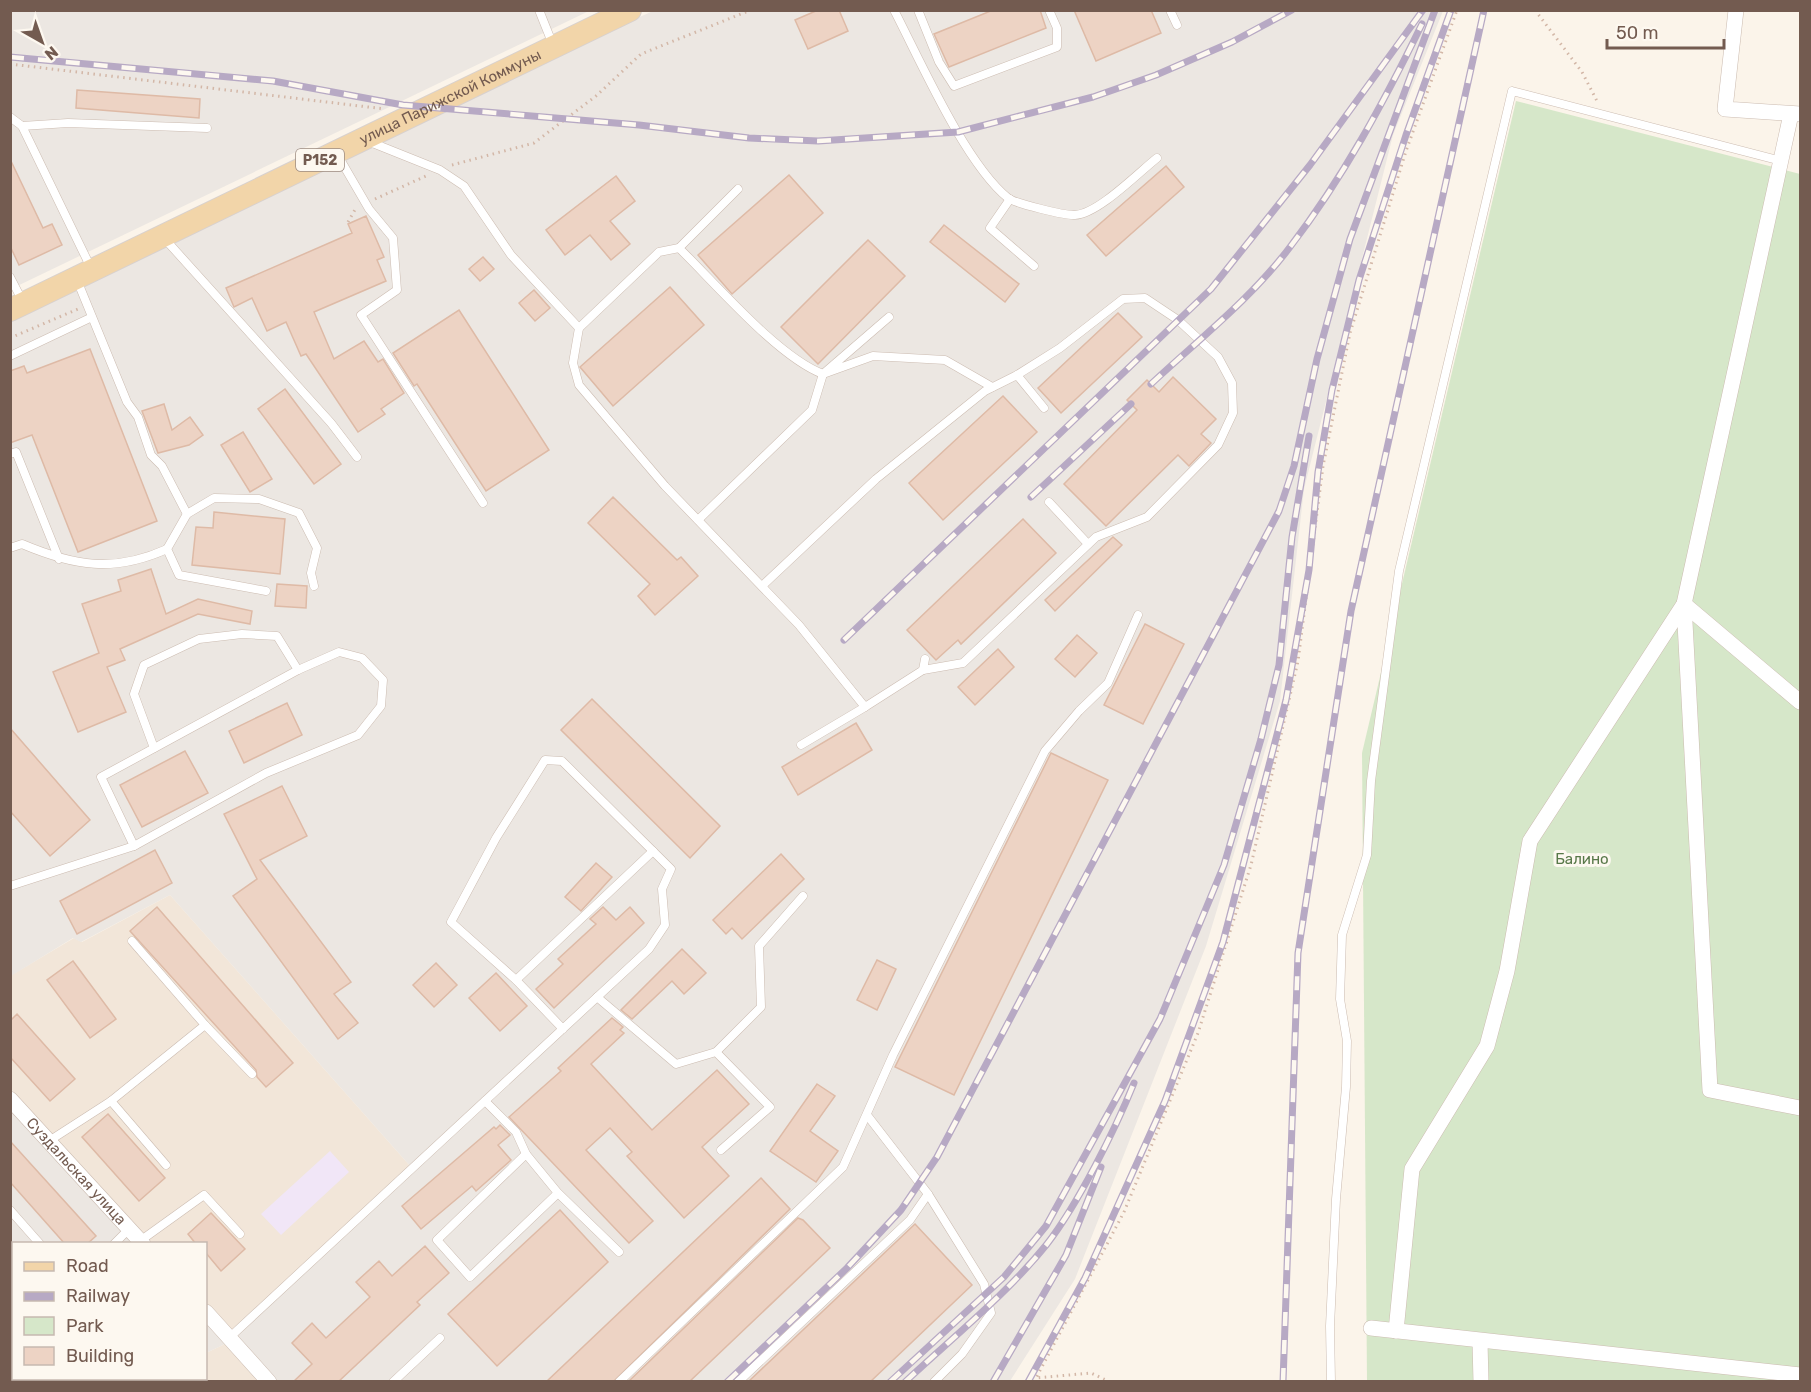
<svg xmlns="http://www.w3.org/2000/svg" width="1811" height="1392" viewBox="0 0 1811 1392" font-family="Rubik,sans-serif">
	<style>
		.residential { fill: #f2e6d9 }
		.industrial { fill: #ece7e2 }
		.education { fill: #f1e6f7 }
		.green { fill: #d6e7c9 }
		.building { fill: #edd3c4; stroke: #debaa6; stroke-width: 1.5 }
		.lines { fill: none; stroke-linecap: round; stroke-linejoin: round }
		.service-casing { stroke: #ccbcb1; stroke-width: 9 }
		.minor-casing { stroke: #ccbcb1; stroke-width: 16 }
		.primary-casing { stroke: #d8d1ce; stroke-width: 24 }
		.path { stroke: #d3b7a7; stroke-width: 3; stroke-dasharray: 1.5 4.5; stroke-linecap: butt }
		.service { stroke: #fff; stroke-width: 8 }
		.minor { stroke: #fff; stroke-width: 15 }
		.primary { stroke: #f2d5a9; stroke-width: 22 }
		.rail-casing { stroke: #b7a9c4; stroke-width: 7 }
		.rail { stroke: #fdf8f0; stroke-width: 4.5; stroke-dasharray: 14; stroke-linecap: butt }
		.labels { text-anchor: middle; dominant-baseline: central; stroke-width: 6; stroke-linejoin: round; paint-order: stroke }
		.shield { fill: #fdf8f0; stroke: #9c8a80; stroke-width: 1.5 }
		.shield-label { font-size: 14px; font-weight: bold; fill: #735b50 }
		.street-label { font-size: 15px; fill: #735b50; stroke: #fdf8f0 }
		.park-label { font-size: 15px; fill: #587849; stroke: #fdf8f0 }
	</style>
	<rect width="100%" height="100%" fill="#fbf4ea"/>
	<g class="residential">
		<polygon points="170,895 411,1167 231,1333 206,1305 206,1244 150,1243 11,1089 10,976 74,938 82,942"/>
		<polygon points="225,1344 261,1382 144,1382 151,1378 206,1378 206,1353"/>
	</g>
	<g class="industrial">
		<polygon points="11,11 589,11 11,289"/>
		<polygon points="653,11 1443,11 1393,135 1304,489 1280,701 1206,946 1075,1279 1010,1381 277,1381 231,1333 411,1167 170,895 81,942 73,938 11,976 11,316 431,111"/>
		<polygon points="10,1104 140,1243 14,1244 14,1378 151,1379 144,1382 11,1381"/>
		<polygon points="206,1321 225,1344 206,1353"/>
	</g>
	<polygon class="education" points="330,1151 349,1172 281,1235 261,1214"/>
	<polygon class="green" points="1516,101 1800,174 1800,1381 1367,1382 1362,753"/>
	<g class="building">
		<polygon points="818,10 839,10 848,31 808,49 795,20"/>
		<polygon points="993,10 1040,10 1046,28 949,67 934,34"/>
		<polygon points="1074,10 1151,10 1161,33 1096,61"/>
		<polygon points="77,90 200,99 199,118 76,108"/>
		<polygon points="10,159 43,228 52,224 62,245 19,265 10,246"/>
		<polygon points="1166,166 1184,187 1106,256 1087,235"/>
		<polygon points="789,175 823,213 732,294 698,255"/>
		<polygon points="616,176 635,201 610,221 630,244 611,260 590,235 565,255 546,230"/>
		<polygon points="366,216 384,257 377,260 386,281 314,312 334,359 364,341 378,362 383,359 404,393 381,409 385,414 358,432 306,354 301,356 286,322 267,331 252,298 234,307 226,288 352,233 348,224"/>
		<polygon points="944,225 1019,284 1005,302 930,242"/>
		<polygon points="868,240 905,276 818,364 781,327"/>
		<polygon points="483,257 494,269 480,281 469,269"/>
		<polygon points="670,287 704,325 613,406 580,367"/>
		<polygon points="534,290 550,308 535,321 519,303"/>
		<polygon points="459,310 549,450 486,491 417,384 414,386 393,353"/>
		<polygon points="1118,313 1142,337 1061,413 1038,388"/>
		<polygon points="90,349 157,521 78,552 32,435 10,443 10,371 24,366 27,373"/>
		<polygon points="1173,377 1216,419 1201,434 1211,443 1189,466 1178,455 1106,526 1064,484 1137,410 1127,400 1147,380 1159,392"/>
		<polygon points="285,389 341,464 314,484 258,409"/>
		<polygon points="1003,396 1037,432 943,520 909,483"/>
		<polygon points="164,404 172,430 190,417 203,435 189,445 158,453 142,411"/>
		<polygon points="243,432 272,479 250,492 221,445"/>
		<polygon points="613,497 677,560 681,557 698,576 655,615 638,596 650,584 588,523"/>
		<polygon points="214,512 285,519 280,574 192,565 196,527 213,528"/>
		<polygon points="1023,519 1056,553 961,644 958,640 936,660 907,630"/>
		<polygon points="1113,537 1122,545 1055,611 1045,600"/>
		<polygon points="151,569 166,614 198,599 252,611 250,624 198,614 120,649 125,660 107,667 126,712 78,732 53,672 99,653 82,604 121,591 118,580"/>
		<polygon points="277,584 307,586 306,608 275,606"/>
		<polygon points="1145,624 1184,644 1143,724 1104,705"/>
		<polygon points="1077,635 1097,653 1075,677 1055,659"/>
		<polygon points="998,649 1014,667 975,705 958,687"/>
		<polygon points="592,699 720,826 690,858 561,730"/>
		<polygon points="287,703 302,735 244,763 229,731"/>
		<polygon points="856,723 872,750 798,795 782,767"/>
		<polygon points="10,728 90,820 50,856 10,811"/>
		<polygon points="185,751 208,793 142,827 120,785"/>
		<polygon points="1051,753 1108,780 954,1095 895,1067"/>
		<polygon points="282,786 307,836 260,860 351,982 334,994 358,1023 338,1039 233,896 257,879 224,814"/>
		<polygon points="155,850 172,883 77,934 60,901"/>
		<polygon points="781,854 804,879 742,939 732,928 726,934 713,920"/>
		<polygon points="596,863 612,877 581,911 565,897"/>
		<polygon points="157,907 293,1063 266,1087 257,1077 256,1070 130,931"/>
		<polygon points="603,907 616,920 630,907 644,923 554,1008 536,989 563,964 558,959 596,924 590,919"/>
		<polygon points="682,949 706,973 684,994 672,981 632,1019 621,1010"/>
		<polygon points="877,960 896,969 877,1010 857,1000"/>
		<polygon points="73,961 116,1019 90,1038 47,980"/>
		<polygon points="436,963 457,985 434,1007 413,985"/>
		<polygon points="496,973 527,1006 500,1031 469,998"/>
		<polygon points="17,1014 75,1079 50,1101 10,1057 10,1021"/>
		<polygon points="612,1018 623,1027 620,1030 624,1033 591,1064 652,1130 717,1070 749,1104 702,1147 729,1176 684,1218 627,1156 632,1152 610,1128 586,1150 653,1221 629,1243 509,1117 561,1071 558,1068"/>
		<polygon points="817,1084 835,1096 810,1131 838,1151 816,1182 770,1151"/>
		<polygon points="108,1114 165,1178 139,1201 82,1137"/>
		<polygon points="500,1125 510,1135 498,1145 511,1160 476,1191 472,1186 421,1229 402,1206 494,1127 496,1129"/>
		<polygon points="10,1141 96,1236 87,1244 65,1244 10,1182"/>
		<polygon points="761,1178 790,1209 613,1382 546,1382"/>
		<polygon points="560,1210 608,1262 497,1366 448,1314"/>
		<polygon points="211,1213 245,1249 221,1271 206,1253 206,1244 196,1244 188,1234"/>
		<polygon points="798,1218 803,1220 830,1248 689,1382 628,1382"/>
		<polygon points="915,1224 972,1285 870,1382 748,1382"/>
		<polygon points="425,1246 449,1273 417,1302 420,1305 338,1382 293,1382 312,1364 292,1343 312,1323 326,1338 370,1297 356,1282 379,1261 392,1276"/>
	</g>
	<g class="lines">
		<defs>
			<g id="service">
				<polyline points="539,10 553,45"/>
				<path d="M894 10C921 62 965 163 1008 198 1014 203 1066 216 1075 215 1098 214 1138 173 1157 158"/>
				<polyline points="918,10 939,62 954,86 1057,47 1057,28 1049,10"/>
				<polyline points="1170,10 1177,25"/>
				<polyline points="10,117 22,126 91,268"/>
				<polyline points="22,126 68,123 207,128"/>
				<polyline points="370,142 440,170 464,186 511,255 579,328 573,363 579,385 665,486 799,625 865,707 923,670 925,659"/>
				<polyline points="337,154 369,209 393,238 397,290 361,315 483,503"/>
				<polyline points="1010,199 990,228 1034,266"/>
				<polyline points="164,238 331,423 357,457"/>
				<polyline points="10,277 23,302"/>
				<polyline points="77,280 127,402 138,417 151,455 162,466 187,514 214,498 259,499 299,513 317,548 311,573 314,586"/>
				<polyline points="889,317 823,374 873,356 945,360 992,387"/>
				<polyline points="579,328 659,252 679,248"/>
				<polyline points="10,356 90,318"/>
				<polyline points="10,454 16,452 59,559"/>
				<polyline points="1049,502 1088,544"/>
				<polyline points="187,514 167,549 179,575 266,591"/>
				<path d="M698 520 812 410 823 374C778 357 716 284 679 248L738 189"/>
				<path d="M10 548 22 544C74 566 114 573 167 549"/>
				<polyline points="762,586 876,479 985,391 1017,375 1044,408"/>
				<polygon points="339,652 362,658 383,680 381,706 358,735 266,773 134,846 101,777 298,670"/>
				<polyline points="923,670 963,663 1096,537 1147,517 1218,445 1233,413 1232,383 1218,357 1178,320 1145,298 1123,299 1060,348 1017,375"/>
				<polyline points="801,745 865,707"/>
				<polyline points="154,748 134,694 144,665 199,639 242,634 277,636 298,670"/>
				<polyline points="10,886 134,846"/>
				<polyline points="516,980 653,851"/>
				<polyline points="597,997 676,1064 716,1052 770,1107 721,1150"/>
				<polyline points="205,1025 252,1074"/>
				<polyline points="716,1052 761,1007 759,946 803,896"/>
				<polyline points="111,1101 166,1165"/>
				<polyline points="485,1101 516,1132 526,1154"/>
				<polyline points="867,1115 928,1194 984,1284 991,1313 962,1354 934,1382"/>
				<polyline points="49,1141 111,1101 205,1025 132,941"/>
				<polyline points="558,1193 526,1154 437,1240 470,1277 558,1193 619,1252"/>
				<polyline points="10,1210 40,1244"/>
				<polyline points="140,1241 204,1195 240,1234"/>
				<polyline points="114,1244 129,1229"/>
				<polyline points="10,1308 14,1307"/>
				<polyline points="229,1338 649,949 665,925 662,889 671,869 562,761 545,760 496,838 451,922 516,980 563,1029"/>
				<polyline points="393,1382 440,1338"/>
				<polyline points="619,1382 843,1167 893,1055 1045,751 1079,711 1108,683 1138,615"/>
				<polyline points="738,1382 910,1220 928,1194"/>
				<polyline points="1331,1382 1330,1326 1336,1199 1346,1087 1347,1041 1340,999 1342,935 1367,855 1371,781 1399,571 1512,91 1781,161"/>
			</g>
			<g id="minor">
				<polyline points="1736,10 1725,109 1800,114"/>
				<polyline points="1684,604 1710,1090 1800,1108"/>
				<polyline points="1684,604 1800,702"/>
				<path id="s1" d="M10 1099 143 1244"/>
				<polyline points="206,1312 269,1382"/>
				<polyline points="1371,1328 1800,1375"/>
				<polyline points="1396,1331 1412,1169 1487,1046 1507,971 1530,841 1684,604 1791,114"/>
				<polyline points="1480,1342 1481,1382"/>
			</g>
			<g id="primary">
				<path id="s2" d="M10 310 630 10"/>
			</g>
		</defs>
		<use href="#service" class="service-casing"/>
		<use href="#minor" class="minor-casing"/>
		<use href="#primary" class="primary-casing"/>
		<g class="path">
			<polyline points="1535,10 1582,72 1598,103"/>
			<polyline points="10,64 385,109"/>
			<polyline points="452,165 534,143 596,96 641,54 751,10"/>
			<polyline points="375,199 426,176"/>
			<polyline points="348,222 356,208"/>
			<polyline points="10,338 78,309"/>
			<polyline points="1110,1382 1091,1373 1036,1378 1124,1212 1198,1033 1251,865 1298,661 1323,466 1350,333 1406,151 1457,10"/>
		</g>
		<use href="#service" class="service"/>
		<use href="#minor" class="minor"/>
		<use href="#primary" class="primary"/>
		<defs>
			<g id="rail">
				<polyline points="10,57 273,81 403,105 639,125 749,138 818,141 958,132 1093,97 1156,75 1232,42 1292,10"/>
				<path d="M1151 384C1198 340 1251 299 1290 247 1343 178 1384 102 1422 24"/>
				<polyline points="1031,497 1131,404"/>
				<polyline points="844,640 1211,289 1310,165 1423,10"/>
				<polyline points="727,1382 847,1268 901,1210 937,1157 1279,511 1294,466 1317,359 1350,239 1435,10"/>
				<polyline points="890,1382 1004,1277 1046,1226 1160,1019 1224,865 1261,739 1279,665 1292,537 1309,436"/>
				<path d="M905 1382C953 1337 1006 1295 1047 1244 1078 1204 1115 1130 1134 1083"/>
				<polyline points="993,1382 1066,1255 1101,1167"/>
				<polyline points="1028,1382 1085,1278 1165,1101 1223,942 1286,700 1309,570 1318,472 1332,390 1359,280 1406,135 1451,10"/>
				<polyline points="1283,1382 1298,953 1351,611 1484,10"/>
			</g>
		</defs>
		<use href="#rail" class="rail-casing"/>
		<use href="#rail" class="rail"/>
	</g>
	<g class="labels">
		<rect class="shield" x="296" y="149" width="48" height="22" rx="4.5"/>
		<g class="shield-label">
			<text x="320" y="160">Р152</text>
		</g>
		<g class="street-label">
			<text stroke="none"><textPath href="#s2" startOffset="489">улица Парижской Коммуны</textPath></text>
			<text stroke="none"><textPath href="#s1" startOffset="98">Суздальская улица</textPath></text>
		</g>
		<g class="park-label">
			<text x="1582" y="859">Балино</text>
		</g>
	</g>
	<rect width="1811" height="1392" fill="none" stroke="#735b50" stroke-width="24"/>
	<rect x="12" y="1242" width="195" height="138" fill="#fdf8f0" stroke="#c6b9b0" stroke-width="1.5"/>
	<rect x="24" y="1262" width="30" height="9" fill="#f2d5a9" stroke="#c6b9b0" stroke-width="1.5"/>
	<text x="66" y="1272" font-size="18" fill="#735b50">Road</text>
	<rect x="24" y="1292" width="30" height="9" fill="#b7a9c4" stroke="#c6b9b0" stroke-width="1.5"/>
	<text x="66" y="1302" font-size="18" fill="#735b50">Railway</text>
	<rect x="24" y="1317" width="30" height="18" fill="#d6e7c9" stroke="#c6b9b0" stroke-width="1.5"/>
	<text x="66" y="1332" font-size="18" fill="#735b50">Park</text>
	<rect x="24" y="1347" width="30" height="18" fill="#edd3c4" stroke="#c6b9b0" stroke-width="1.5"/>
	<text x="66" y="1362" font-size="18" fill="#735b50">Building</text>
	<g transform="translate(42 42) rotate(140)" stroke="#fdf8f0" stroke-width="4.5" paint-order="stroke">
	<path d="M0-4.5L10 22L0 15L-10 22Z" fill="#735b50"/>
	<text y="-9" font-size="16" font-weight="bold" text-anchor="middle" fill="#735b50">N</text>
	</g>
	<path d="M1607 39v9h117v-9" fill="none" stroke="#735b50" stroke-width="3"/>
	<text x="1616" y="39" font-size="18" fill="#735b50" stroke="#fdf8f0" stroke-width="4.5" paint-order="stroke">50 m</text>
</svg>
